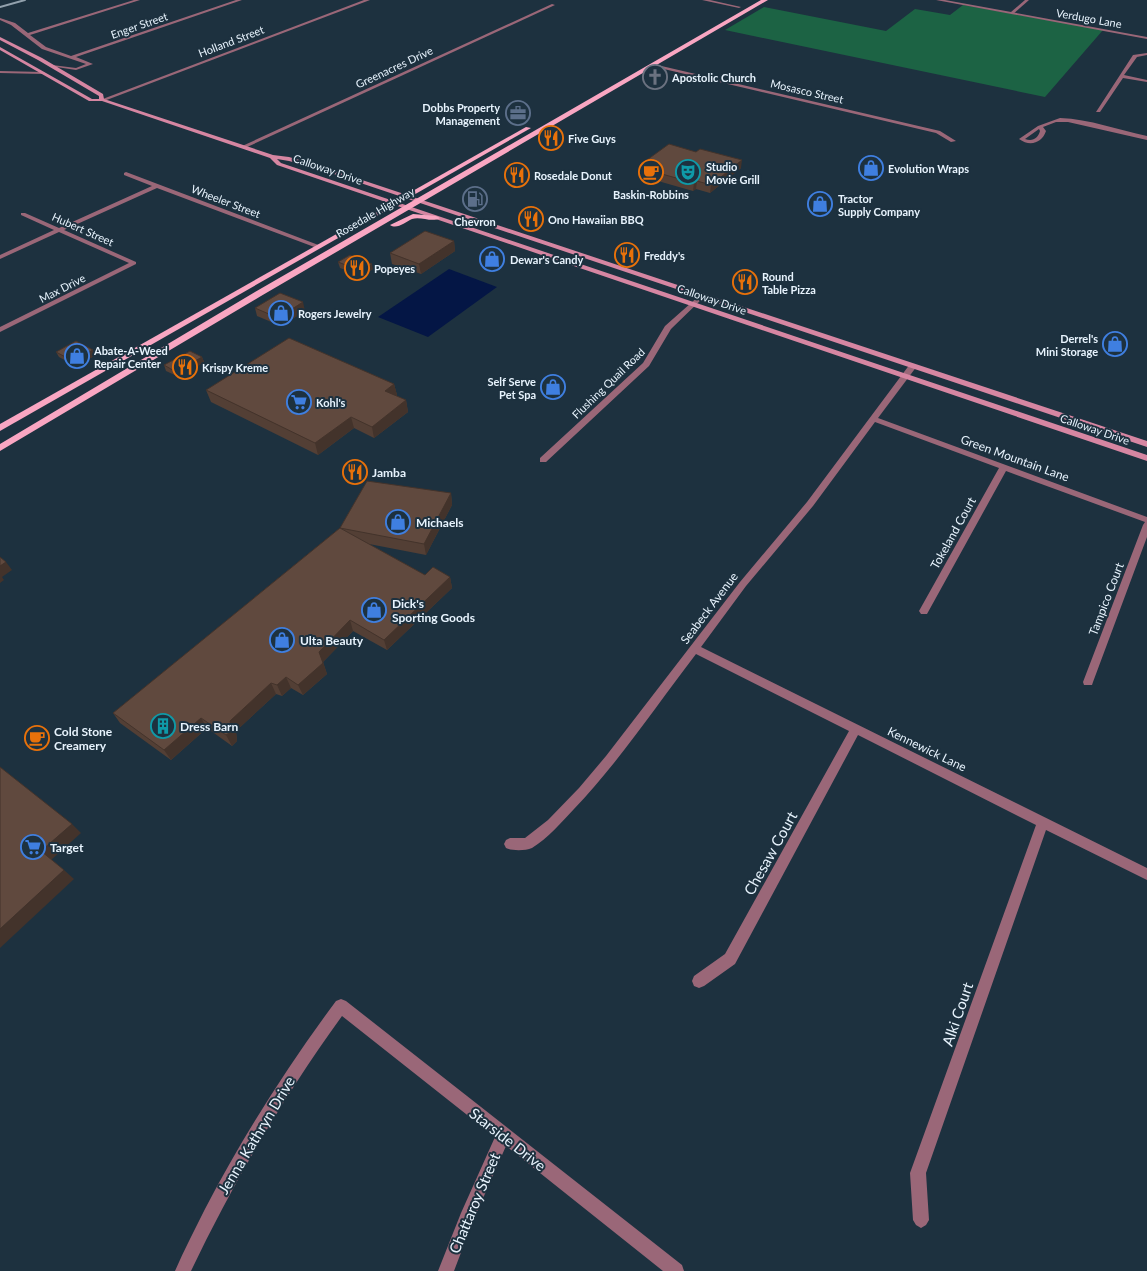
<svg xmlns="http://www.w3.org/2000/svg" width="1147" height="1271" viewBox="0 0 1147 1271" font-family="Lato,sans-serif">
	<style>
		.green { fill: #1c6344 }
		.water { fill: #041645 }
		.lines { fill: none; stroke-linecap: round; stroke-linejoin: round }
		.minor { fill: #9a6778; fill-rule: evenodd }
		.tertiary { fill: #9a6778; fill-rule: evenodd }
		.secondary { fill: #d686a2; fill-rule: evenodd }
		.primary { fill: #f9a6c2; fill-rule: evenodd }
		.rail { stroke: #92a1ad; stroke-width: 2 }
		.wall { fill: #533f35 }
		.shaded-wall { fill: #43332b }
		.building { fill: #60493e; stroke: #43332b }
		.labels { text-anchor: middle; dominant-baseline: central; stroke-width: 4; stroke-linejoin: round; paint-order: stroke }
		.far-street-label { font-size: 11px; fill: #e7f3fd; stroke: #1d313f }
		.far-poi-label { font-size: 11px; font-weight: bold; fill: #e7f3fd; stroke: #1d313f; text-anchor: start }
		.street-label { font-size: 12px; fill: #e7f3fd; stroke: #1d313f }
		.poi-label { font-size: 12px; font-weight: bold; fill: #e7f3fd; stroke: #1d313f; text-anchor: start }
		.near-street-label { font-size: 15px; fill: #e7f3fd; stroke: #1d313f }
	</style>
	<rect width="100%" height="100%" fill="#1d313f"/>
	<polygon class="green" points="963,5 1103,30 1045,97 725,30 764,7 886,31 915,9 950,15"/>
	<polygon class="water" points="449,269 497,287 428,337 378,317"/>
	<g class="lines">
		<g class="minor">
			<polygon points="134,0 140,0 30,35 46,47 71,56 236,0 242,0 76,57 93,64 76,70 50,66 52,65 76,68 86,64 42,49 11,25 0,20 0,18 15,23 28,33"/>
			<polygon points="364,0 370,0 104,101 100,100"/>
			<polygon points="702,0 710,0 741,7 739,8"/>
			<polygon points="1025,0 1029,0 1013,14 1011,14 1011,12"/>
			<polygon points="552,4 555,5 245,148 240,147"/>
			<polygon points="1147,53 1147,55 1137,57 1124,75 1147,80 1147,82 1123,78 1100,112 1096,112 1133,55"/>
			<polygon points="653,64 940,131 956,141 951,142 936,133 651,66"/>
			<polygon points="0,71 43,72 45,73 43,74 0,73"/>
			<path d="M1060 118C1090 119 1118 130 1147 136V140L1068 122H1056L1043 127 1046 131C1042 143 1030 147 1019 139L1038 126ZM1039 129 1040 131C1038 138 1033 142 1025 139Z"/>
			<polygon points="126,172 321,246 322,247 317,248 157,188 64,230 136,262 136,264 0,332 0,327 129,263 59,232 0,259 0,255 54,230 21,215 21,213 25,213 59,228 152,186 124,175 124,173"/>
			<polygon points="700,295 705,296 671,329 649,366 546,462 540,462 540,458 643,363 665,326"/>
			<path d="M910 364H913L917 366 878 418 1147 517V537L1093 682 1092 685H1084L1083 682 1143 525 1145 522 1006 471 927 614H921L919 611 999 468 875 422 813 506 746 586 701 647 1147 868V880L1046 830 926 1173 929 1220 926 1225 921 1228 916 1225 913 1220 910 1173 1036 825 858 735 735 964 704 986 699 988 694 986 692 981 694 976 725 954 849 731 696 654C656 706 619 762 574 809 561 823 548 838 532 848 525 851 512 851 506 848L504 844 506 840 510 838H525L548 820 579 788 606 756 740 582 807 502Z"/>
			<path d="M341 999 346 1001 682 1265 684 1271H663L506 1146 473 1221 454 1271H438L461 1213 495 1137 342 1016C284 1096 234 1181 191 1271H175C184 1250 195 1229 205 1209 243 1136 287 1067 336 1001Z"/>
		</g>
		<polygon class="tertiary" points="936,0 945,0 1147,37 1147,39"/>
		<polygon class="secondary" points="0,37 42,58 103,94 104,99 273,155 289,157 323,167 1147,441 1147,447 319,169 289,161 277,159 281,163 1147,455 1147,461 277,165 270,158 102,101 89,101 0,50 0,47 92,99 99,99 99,96 38,60 0,40"/>
		<g class="primary">
			<polygon points="761,0 768,0 261,296 0,451 0,444 255,292"/>
			<polygon points="526,127 531,128 0,431 0,424"/>
			<path d="M413 214 436 216 440 218C432 223 421 216 412 219 405 222 397 230 390 225Z"/>
		</g>
		<polyline class="rail" points="0,7 25,0"/>
	</g>
	<g class="wall">
		<polygon points="640,165 741,168 710,193 696,189 693,191 644,177 644,174 639,173"/>
		<polygon points="454,241 455,251 421,274 392,264 390,253"/>
		<polygon points="338,262 373,269 362,276 340,268"/>
		<polygon points="255,308 305,311 281,326 257,316"/>
		<polygon points="56,352 96,355 76,366 59,357"/>
		<polygon points="202,357 204,362 179,377 166,371 164,365"/>
		<polygon points="394,384 397,395 396,396 406,400 408,412 374,438 354,428 318,455 211,402 206,390"/>
		<polygon points="451,493 452,505 426,555 369,544 425,575 450,577 452,588 387,650 353,631 323,662 327,674 303,695 291,688 282,696 276,694 236,731 237,741 232,746 207,728 171,760 120,723 113,713 340,528"/>
	</g>
	<g class="shaded-wall">
		<polygon points="742,160 741,168 710,193 711,185"/>
		<polygon points="697,181 696,189 693,191 694,183"/>
		<polygon points="454,241 455,251 421,274 419,264"/>
		<polygon points="372,264 373,269 362,276 361,271"/>
		<polygon points="303,302 305,311 281,326 278,318"/>
		<polygon points="93,350 96,355 76,366 73,361"/>
		<polygon points="202,357 204,362 179,377 176,372"/>
		<polygon points="394,384 397,395 387,402 385,391"/>
		<polygon points="406,400 408,412 374,438 372,427"/>
		<polygon points="351,417 354,428 318,455 315,443"/>
		<polygon points="451,493 452,505 426,555 424,544"/>
		<polygon points="6,562 12,570 2,577 4,580 0,583 0,566"/>
		<polygon points="450,577 452,588 387,650 384,640"/>
		<polygon points="350,620 353,631 323,662 327,674 303,695 298,685 319,652"/>
		<polygon points="286,677 291,688 282,696 277,685"/>
		<polygon points="271,683 276,694 236,731 237,741 232,746 226,735 230,721"/>
		<polygon points="201,718 207,728 171,760 164,750"/>
		<polygon points="72,824 81,833 51,860 41,851"/>
		<polygon points="64,870 74,879 0,948 0,929"/>
	</g>
	<g class="building">
		<polygon points="669,144 696,152 700,149 742,160 711,185 697,181 694,183 644,169 647,167 640,165"/>
		<polygon points="425,231 454,241 419,264 390,253"/>
		<polygon points="350,255 372,264 361,271 338,262"/>
		<polygon points="280,293 303,302 278,318 255,308"/>
		<polygon points="289,338 394,384 385,391 406,400 372,427 351,417 315,443 206,390"/>
		<polygon points="76,341 93,350 73,361 56,352"/>
		<polygon points="190,351 202,357 176,372 164,365"/>
		<polygon points="367,481 451,493 424,544 340,528"/>
		<polygon points="340,528 425,575 433,567 450,577 384,640 350,620 319,652 323,663 298,685 286,677 277,685 271,683 230,721 232,731 226,735 201,718 164,750 113,713"/>
		<polygon points="0,557 6,562 0,566"/>
		<polygon points="0,767 72,824 41,851 64,870 0,929"/>
	</g>
	<defs>
		<symbol id="church-ring" viewBox="-11 -11 22 22"><circle r="9.5" fill="#1d313f" stroke="#6b7280" stroke-width="1.5"/><path d="M-1.2-6h2.4v3.5h3.3v2.4h-3.3V6h-2.4V-.1h-3.3v-2.4h3.3Z" fill="#6b7280"/></symbol>
		<symbol id="office-ring" viewBox="-11 -11 22 22"><circle r="9.5" fill="#1d313f" stroke="#5c6f8a" stroke-width="1.5"/><path d="M-6-3h4V-5.5h4V-3h4V5H-6ZM-1-4.5V-3h2v-1.5ZM-6 0V1H6V0Z" fill="#5c6f8a"/></symbol>
		<symbol id="restaurant-ring" viewBox="-11 -11 22 22"><circle r="9.5" fill="#1d313f" stroke="#e8710a" stroke-width="1.5"/><path d="M-5-6h1v4h1v-4h1v4h1v-4h1v5L-1.5 .5V6h-2V.5L-5-1ZM5-6V6H3V1.5H1.5Q1.5-4 5-6Z" fill="#e8710a"/></symbol>
		<symbol id="shop-ring" viewBox="-11 -11 22 22"><circle r="9.5" fill="#1d313f" stroke="#3f7fe0" stroke-width="1.5"/><path d="M-5-2.5h2.3a2.7 3.5 0 0 1 5.4 0H5L5.5 6h-11ZM-1.5-2.5h3a1.5 2.3 0 0 0-3 0Z" fill="#3f7fe0"/></symbol>
		<symbol id="cafe-ring" viewBox="-11 -11 22 22"><circle r="9.5" fill="#1d313f" stroke="#e8710a" stroke-width="1.5"/><path d="M-5.5-4.5H6V0H3Q3 3.5 0 3.5H-2.5Q-5.5 3.5-5.5 0ZM3-3.2v2h1.7v-2ZM-6 4.5H4V6H-6Z" fill="#e8710a"/></symbol>
		<symbol id="theatre-ring" viewBox="-11 -11 22 22"><circle r="9.5" fill="#1d313f" stroke="#0f9aa8" stroke-width="1.5"/><path d="M-5-5.5Q0-4 5-5.5V0Q5 5 0 6Q-5 5-5 0ZM-3.3-2.5H-1v1.5H-3.3ZM1-2.5H3.3v1.5H1ZM-2.8 1Q0 5.5 2.8 1Z" fill="#0f9aa8"/></symbol>
		<symbol id="fuel-ring" viewBox="-11 -11 22 22"><circle r="9.5" fill="#1d313f" stroke="#5c6f8a" stroke-width="1.5"/><path d="M-5.5-6h7V0h2V4h1.3V-2.5L3-4.5l.8-.8L6-3V5H2.5V1h-1V6h-7ZM-4.2-4.7v3.2H.2V-4.7Z" fill="#5c6f8a"/></symbol>
		<symbol id="supermarket-ring" viewBox="-11 -11 22 22"><circle r="9.5" fill="#1d313f" stroke="#3f7fe0" stroke-width="1.5"/><path d="M-6-5.5h2.5l.6 2H6L4.5 2H-2.5L-4.4-4H-6ZM-1.5 3.2a1.3 1.3 0 1 0 .1 0ZM3 3.2a1.3 1.3 0 1 0 .1 0Z" fill="#3f7fe0"/></symbol>
		<symbol id="building-ring" viewBox="-11 -11 22 22"><circle r="9.5" fill="#1d313f" stroke="#0f9aa8" stroke-width="1.5"/><path d="M-4-6H4V6H1V3H-1V6H-4ZM-2.5-4.3h1.7v1.8h-1.7ZM.8-4.3h1.7v1.8H.8ZM-2.5-1h1.7V.8h-1.7ZM.8-1h1.7V.8H.8Z" fill="#0f9aa8"/></symbol>
	</defs>
	<g fill-rule="evenodd">
		<use href="#church-ring" x="641" y="63" width="28" height="28"/>
		<use href="#office-ring" x="504" y="99" width="28" height="28"/>
		<use href="#restaurant-ring" x="537" y="124" width="28" height="28"/>
		<use href="#shop-ring" x="857" y="154" width="28" height="28"/>
		<use href="#cafe-ring" x="637" y="158" width="28" height="28"/>
		<use href="#theatre-ring" x="674" y="158" width="28" height="28"/>
		<use href="#restaurant-ring" x="503" y="161" width="28" height="28"/>
		<use href="#fuel-ring" x="461" y="185" width="28" height="28"/>
		<use href="#shop-ring" x="806" y="190" width="28" height="28"/>
		<use href="#restaurant-ring" x="517" y="205" width="28" height="28"/>
		<use href="#restaurant-ring" x="613" y="241" width="28" height="28"/>
		<use href="#shop-ring" x="478" y="245" width="28" height="28"/>
		<use href="#restaurant-ring" x="343" y="254" width="28" height="28"/>
		<use href="#restaurant-ring" x="731" y="268" width="28" height="28"/>
		<use href="#shop-ring" x="267" y="299" width="28" height="28"/>
		<use href="#shop-ring" x="1101" y="330" width="28" height="28"/>
		<use href="#shop-ring" x="63" y="342" width="28" height="28"/>
		<use href="#restaurant-ring" x="171" y="353" width="28" height="28"/>
		<use href="#shop-ring" x="539" y="373" width="28" height="28"/>
		<use href="#supermarket-ring" x="285" y="388" width="28" height="28"/>
		<use href="#restaurant-ring" x="341" y="458" width="28" height="28"/>
		<use href="#shop-ring" x="384" y="508" width="28" height="28"/>
		<use href="#shop-ring" x="360" y="596" width="28" height="28"/>
		<use href="#shop-ring" x="268" y="626" width="28" height="28"/>
		<use href="#building-ring" x="149" y="712" width="28" height="28"/>
		<use href="#cafe-ring" x="23" y="724" width="28" height="28"/>
		<use href="#supermarket-ring" x="19" y="833" width="28" height="28"/>
	</g>
	<g class="labels">
		<g class="far-street-label">
			<text transform="translate(1089 18) rotate(10)">Verdugo Lane</text>
			<text transform="translate(139 25) rotate(-19)">Enger Street</text>
			<text transform="translate(231 41) rotate(-21)">Holland Street</text>
			<text transform="translate(394 67) rotate(-25)">Greenacres Drive</text>
			<text transform="translate(807 91) rotate(13)">Mosasco Street</text>
			<text transform="translate(328 169) rotate(19)">Calloway Drive</text>
			<text transform="translate(226 201) rotate(21)">Wheeler Street</text>
			<text transform="translate(375 212) rotate(-30)">Rosedale Highway</text>
			<text transform="translate(83 229) rotate(24)">Hubert Street</text>
			<text transform="translate(62 288) rotate(-27)">Max Drive</text>
			<text transform="translate(712 299) rotate(19)">Calloway Drive</text>
			<text transform="translate(608 383) rotate(-44)">Flushing Quail Road</text>
			<text transform="translate(1095 429) rotate(19)">Calloway Drive</text>
		</g>
		<g class="far-poi-label">
			<text x="672" y="77">Apostolic Church</text>
			<text x="500" y="107" text-anchor="end">Dobbs Property<tspan x="500" dy="13">Management</tspan></text>
			<text x="568" y="138">Five Guys</text>
			<text x="706" y="166">Studio<tspan x="706" dy="13">Movie Grill</tspan></text>
			<text x="888" y="168">Evolution Wraps</text>
			<text x="534" y="175">Rosedale Donut</text>
			<text x="651" y="194" text-anchor="middle">Baskin-Robbins</text>
			<text x="838" y="198">Tractor<tspan x="838" dy="13">Supply Company</tspan></text>
			<text x="548" y="219">Ono Hawaiian BBQ</text>
			<text x="475" y="221" text-anchor="middle">Chevron</text>
			<text x="644" y="255">Freddy's</text>
			<text x="510" y="259">Dewar's Candy</text>
			<text x="374" y="268">Popeyes</text>
			<text x="762" y="276">Round<tspan x="762" dy="13">Table Pizza</tspan></text>
			<text x="298" y="313">Rogers Jewelry</text>
			<text x="1098" y="338" text-anchor="end">Derrel's<tspan x="1098" dy="13">Mini Storage</tspan></text>
			<text x="94" y="350">Abate-A-Weed<tspan x="94" dy="13">Repair Center</tspan></text>
			<text x="202" y="367">Krispy Kreme</text>
			<text x="536" y="381" text-anchor="end">Self Serve<tspan x="536" dy="13">Pet Spa</tspan></text>
			<text x="316" y="402">Kohl's</text>
		</g>
		<g class="street-label">
			<text transform="translate(1015 458) rotate(20)">Green Mountain Lane</text>
			<text transform="translate(953 533) rotate(-61)">Tokeland Court</text>
			<text transform="translate(1106 599) rotate(-69)">Tampico Court</text>
			<text transform="translate(709 608) rotate(-53)">Seabeck Avenue</text>
			<text transform="translate(927 749) rotate(26)">Kennewick Lane</text>
		</g>
		<g class="poi-label">
			<text x="372" y="472">Jamba</text>
			<text x="416" y="522">Michaels</text>
			<text x="392" y="603">Dick's<tspan x="392" dy="14">Sporting Goods</tspan></text>
			<text x="300" y="640">Ulta Beauty</text>
			<text x="180" y="726">Dress Barn</text>
			<text x="54" y="731">Cold Stone<tspan x="54" dy="14">Creamery</tspan></text>
			<text x="50" y="847">Target</text>
		</g>
		<g class="near-street-label">
			<text transform="translate(770 853) rotate(-61)">Chesaw Court</text>
			<text transform="translate(957 1014) rotate(-71)">Alki Court</text>
			<text transform="translate(256 1135) rotate(-59)">Jenna Kathryn Drive</text>
			<text transform="translate(508 1139) rotate(38)">Starside Drive</text>
			<text transform="translate(474 1203) rotate(-67)">Chattaroy Street</text>
		</g>
	</g>
</svg>
